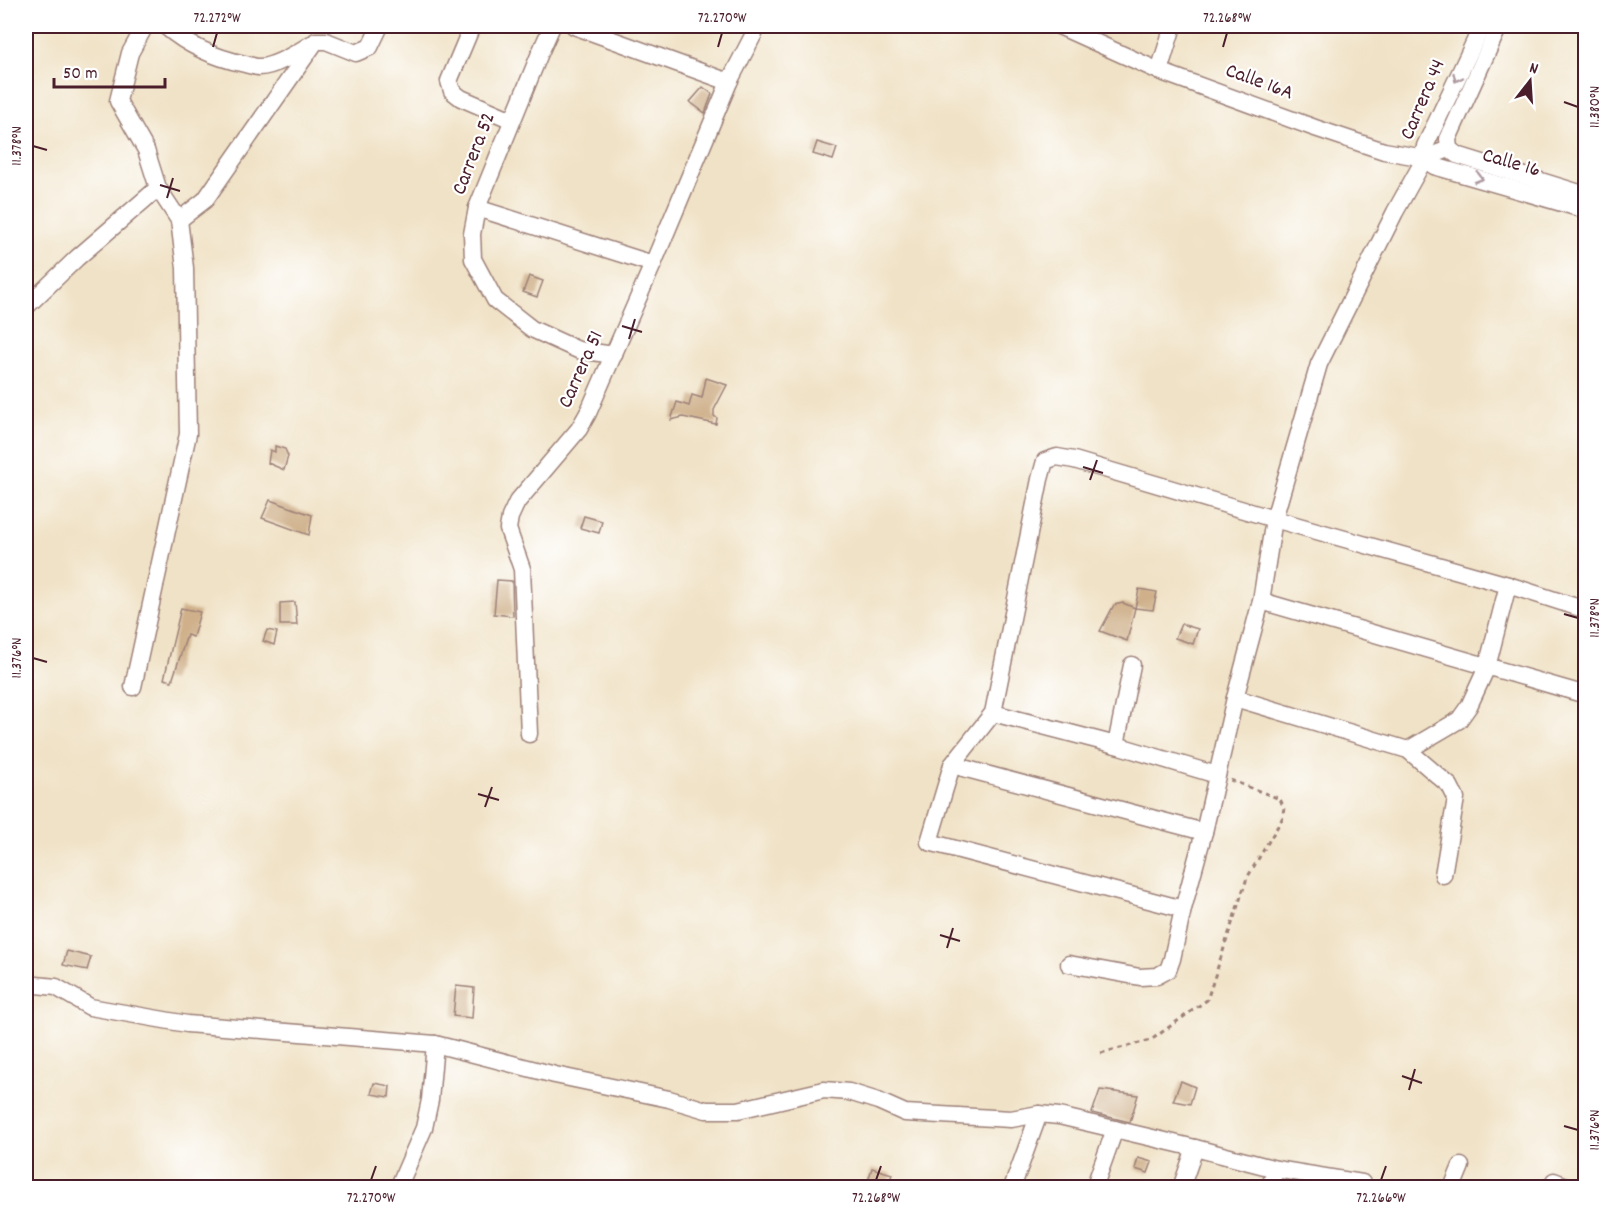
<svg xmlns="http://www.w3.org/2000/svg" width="1611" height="1213" viewBox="0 0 1611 1213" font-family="Dekko,sans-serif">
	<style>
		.building { fill: #cfb08a }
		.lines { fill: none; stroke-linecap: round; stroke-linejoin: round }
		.minor-casing { stroke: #9d8078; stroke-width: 19 }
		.path { stroke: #9d8078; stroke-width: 3; stroke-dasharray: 4.5 4.5; stroke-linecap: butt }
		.minor { stroke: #fff; stroke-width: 16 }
		.oneway { stroke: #ae9aa0 }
		.ticks { fill: none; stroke: #4a1f2b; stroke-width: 2 }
		.labels { text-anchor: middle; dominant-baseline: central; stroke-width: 4.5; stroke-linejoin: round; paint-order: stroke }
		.street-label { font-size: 21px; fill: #4a1f2b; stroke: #fff }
		.neatline { fill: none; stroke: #4a1f2b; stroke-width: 2 }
		.ticks-label { font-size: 15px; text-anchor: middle; fill: #4a1f2b }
	</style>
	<rect width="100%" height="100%" fill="#fff"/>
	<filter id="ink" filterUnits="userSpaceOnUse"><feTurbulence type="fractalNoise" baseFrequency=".0167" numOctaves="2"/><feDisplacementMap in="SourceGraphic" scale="12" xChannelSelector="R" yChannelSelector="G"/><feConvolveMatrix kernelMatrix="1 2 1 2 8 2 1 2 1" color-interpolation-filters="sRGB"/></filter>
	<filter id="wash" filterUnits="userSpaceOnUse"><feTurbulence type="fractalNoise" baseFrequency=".008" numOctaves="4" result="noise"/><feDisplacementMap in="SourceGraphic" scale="24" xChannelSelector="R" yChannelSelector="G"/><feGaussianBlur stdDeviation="1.35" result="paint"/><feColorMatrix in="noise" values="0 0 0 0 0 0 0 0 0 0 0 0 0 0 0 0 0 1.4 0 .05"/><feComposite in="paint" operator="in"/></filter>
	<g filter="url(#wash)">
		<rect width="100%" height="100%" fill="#f0e2c6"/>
		<g id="blocks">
			<g class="building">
				<polygon points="703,87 712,94 705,113 690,102"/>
				<polygon points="817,142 837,148 833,160 813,154"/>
				<polygon points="529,276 543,281 537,297 523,292"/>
				<polygon points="706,378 727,385 714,410 714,416 717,418 716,424 683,417 671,420 677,402 689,406 692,395 702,398"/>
				<polygon points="275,446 285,449 288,456 284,470 268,463 270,450 275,452"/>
				<polygon points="270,500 312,515 309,535 262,518"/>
				<polygon points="584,516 602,521 599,533 580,528"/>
				<polygon points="497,580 512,581 513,616 494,614"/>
				<polygon points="1139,589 1157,592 1153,610 1135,608"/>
				<polygon points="295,602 297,625 280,625 280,603"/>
				<polygon points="1123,603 1135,608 1127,641 1100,631 1114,605"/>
				<polygon points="181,608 200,612 193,637 187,635 172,681 164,679"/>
				<polygon points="1181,624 1198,629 1193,644 1175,638"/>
				<polygon points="267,630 277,632 274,645 263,641"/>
				<polygon points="67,951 91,957 87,970 63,965"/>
				<polygon points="456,986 474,988 472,1018 453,1016"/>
				<polygon points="1181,1081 1195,1087 1190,1104 1173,1101"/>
				<polygon points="374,1083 390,1086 389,1097 371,1094"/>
				<polygon points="1100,1090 1138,1095 1130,1122 1092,1113"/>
				<polygon points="1138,1158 1152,1162 1148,1173 1135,1169"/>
				<polygon points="872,1168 892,1174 888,1187 868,1181"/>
			</g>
		</g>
	</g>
	<g filter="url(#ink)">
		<use href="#blocks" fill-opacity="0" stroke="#9d8078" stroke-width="1.5"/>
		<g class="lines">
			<defs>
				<g id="minor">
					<path d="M165 26C187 45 216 58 245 64 249 65 255 67 259 67 275 67 297 53 311 44"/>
					<polyline points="472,26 449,81 452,91 461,98 512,120"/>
					<polyline points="552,26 540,53 477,208 472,234 473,259 495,300 532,329 578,350 614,355"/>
					<polyline points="574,26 729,82"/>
					<polyline points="1059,26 1159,71 1315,128 1384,151 1425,158 1449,149"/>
					<polyline points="1159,71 1173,26"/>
					<polyline points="1449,149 1457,155 1586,195"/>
					<polyline points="1449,149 1448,139 1499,26"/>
					<polyline points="1425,158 1395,212 1319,364 1274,519 1261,601 1235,698 1204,832 1183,909 929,842 952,765 993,713 1040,479 1045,461 1057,457 1074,460 1274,519 1508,585 1586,610"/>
					<polyline points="1425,158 1434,166 1586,210"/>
					<polyline points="1425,158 1425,146 1482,26"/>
					<polyline points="477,208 653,264"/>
					<polyline points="179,220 205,200 316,41 326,41 356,53 370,47 380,26"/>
					<polyline points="26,307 77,258 158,188"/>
					<polyline points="1261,601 1586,695"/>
					<polyline points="133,687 188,434 185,268 179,220 158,188 146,150 118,101 130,53 145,26"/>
					<polyline points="1235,698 1408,750 1450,786 1456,798 1443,875"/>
					<polyline points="993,713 1116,745 1217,775"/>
					<polyline points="529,734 522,569 508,529 510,517 517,502 579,429 588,413 653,264 729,82 758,26"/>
					<polyline points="1116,745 1132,665"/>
					<polyline points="1408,750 1459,720 1469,706 1487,667 1508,585"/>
					<polyline points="952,765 1204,832"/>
					<polyline points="1069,964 1140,977 1157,976 1168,970 1172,959 1183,909"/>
					<polyline points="26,984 56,987 90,1007 187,1024 435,1044 555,1075 669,1099 706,1110 738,1110 824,1090 849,1092 878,1101 905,1113 1011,1119 1039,1114 1059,1116 1195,1148 1276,1169 1362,1183 1360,1188"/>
					<polyline points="398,1188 424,1128 430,1100 435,1044"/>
					<polyline points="1012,1188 1039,1114"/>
					<polyline points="1094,1188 1115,1129"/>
					<polyline points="1181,1188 1195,1148"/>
					<polyline points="1269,1188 1276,1169"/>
					<polyline points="1452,1188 1461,1166"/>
					<polyline points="1551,1188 1554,1181 1572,1188"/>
				</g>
			</defs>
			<use href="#minor" class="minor-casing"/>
			<polyline class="path" points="1101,1053 1151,1040 1207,1000 1247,878 1282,819 1284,808 1280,799 1230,780"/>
			<use href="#minor" class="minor"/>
		</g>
		<defs><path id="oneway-chevron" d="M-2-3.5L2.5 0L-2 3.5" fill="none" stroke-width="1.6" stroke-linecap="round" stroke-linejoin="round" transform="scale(1.5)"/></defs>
		<g class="oneway">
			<use href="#oneway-chevron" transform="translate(1457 78) rotate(115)"/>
			<use href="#oneway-chevron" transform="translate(1479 178) rotate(16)"/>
		</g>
	</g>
	<path class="ticks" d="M213 47 217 33M718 47 722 33M1223 47 1227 33M1564 102 1578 107M33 146 47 150M160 185 180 191M167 198 173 178M622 326 642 332M629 339 635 319M1083 467 1103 473M1090 480 1097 460M1564 614 1578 618M33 658 47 662M478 794 499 800M485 807 492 787M940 935 960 941M947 948 953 928M1402 1076 1422 1083M1409 1090 1415 1069M1564 1126 1578 1130M371 1180 376 1166M876 1180 881 1166M1381 1180 1386 1166"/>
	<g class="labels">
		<g class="street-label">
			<text transform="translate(1259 83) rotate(20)">Calle 16A</text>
			<text transform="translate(1424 100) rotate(-67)">Carrera 44</text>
			<text transform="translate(475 154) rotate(-69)">Carrera 52</text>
			<text transform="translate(1511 164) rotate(16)">Calle 16</text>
			<text transform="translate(582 370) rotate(-66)">Carrera 51</text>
		</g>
	</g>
	<rect width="1611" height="1213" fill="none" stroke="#fff" stroke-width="66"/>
	<g transform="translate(1530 81) rotate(17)" stroke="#ffffff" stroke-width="4.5" paint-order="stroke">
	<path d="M0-4.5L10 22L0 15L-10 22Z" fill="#4a1f2b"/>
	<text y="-9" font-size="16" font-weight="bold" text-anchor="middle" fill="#4a1f2b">N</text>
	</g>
	<path d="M54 78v9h111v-9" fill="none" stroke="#4a1f2b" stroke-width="3"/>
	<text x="63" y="78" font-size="18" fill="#4a1f2b" stroke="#ffffff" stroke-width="4.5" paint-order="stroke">50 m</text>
	<rect x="33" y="33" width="1545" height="1147" class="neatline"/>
	<g class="ticks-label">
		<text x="217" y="22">72.272°W</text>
		<text x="722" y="22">72.270°W</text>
		<text x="1227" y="22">72.268°W</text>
		<text transform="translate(1594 107) rotate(-90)" y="5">11.380°N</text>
		<text transform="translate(16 146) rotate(-90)" y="5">11.378°N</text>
		<text transform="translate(1594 618) rotate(-90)" y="5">11.378°N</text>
		<text transform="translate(16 658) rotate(-90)" y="5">11.376°N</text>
		<text transform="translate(1594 1130) rotate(-90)" y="5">11.376°N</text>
		<text x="371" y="1202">72.270°W</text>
		<text x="876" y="1202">72.268°W</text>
		<text x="1381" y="1202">72.266°W</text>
	</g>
</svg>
